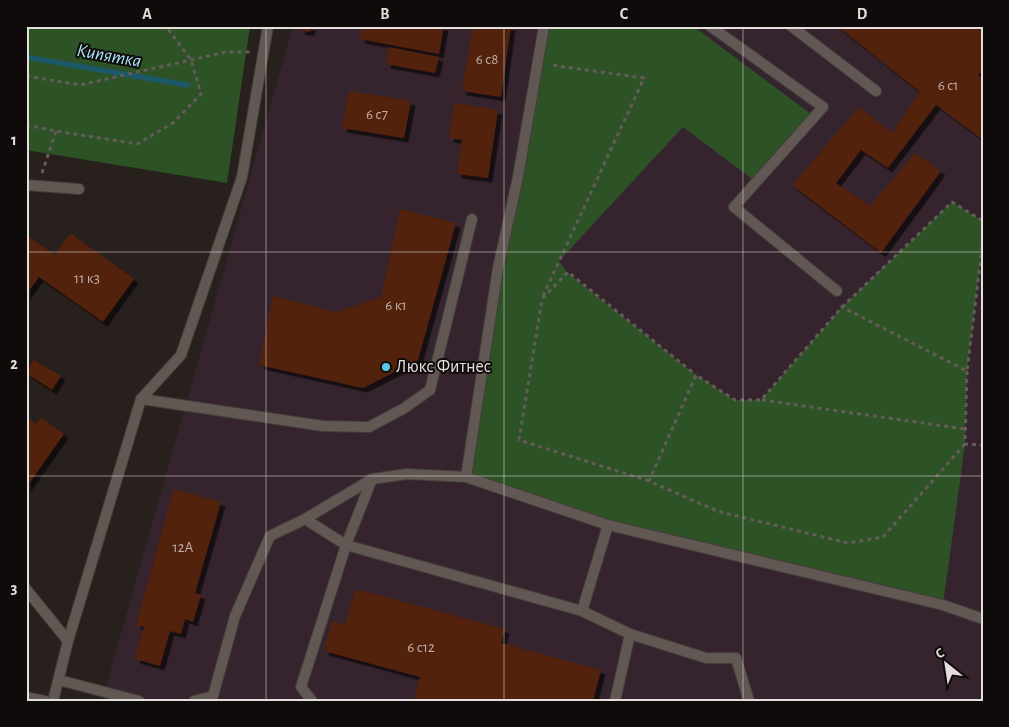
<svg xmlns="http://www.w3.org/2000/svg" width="1009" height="727" viewBox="0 0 1009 727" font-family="'Alegreya Sans',sans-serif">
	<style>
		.medical { fill: #35242d }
		.forest { fill: #2d5226 }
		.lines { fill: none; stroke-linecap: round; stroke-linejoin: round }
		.stream { stroke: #1d5868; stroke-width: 5.5 }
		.building { fill: #53200d; filter: url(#shadow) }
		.service-casing { stroke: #443d3a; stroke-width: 12 }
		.path { stroke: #635c59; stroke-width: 3; stroke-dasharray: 4 4; stroke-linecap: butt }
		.service { stroke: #615854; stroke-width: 10 }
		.grid { fill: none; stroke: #e4dedc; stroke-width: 1; stroke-opacity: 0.55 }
		.poi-dot { fill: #5cc7e7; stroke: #0f0b0a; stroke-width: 2 }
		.labels { text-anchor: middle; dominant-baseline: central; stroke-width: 4; stroke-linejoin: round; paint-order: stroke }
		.number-label { font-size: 15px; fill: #c0aea8 }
		.poi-label { font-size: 18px; fill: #e4dedc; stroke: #0f0b0a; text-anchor: start }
		.water-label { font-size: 19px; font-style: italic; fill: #aae7f9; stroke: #0f0b0a }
		.neatline { fill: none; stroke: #e4dedc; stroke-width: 2 }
		.grid-label { font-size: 16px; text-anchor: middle; font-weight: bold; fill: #e4dedc }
	</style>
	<defs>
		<filter id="shadow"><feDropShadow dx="4.5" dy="4.5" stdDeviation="0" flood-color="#0009"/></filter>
	</defs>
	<rect width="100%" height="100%" fill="#28201d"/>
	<polygon class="medical" points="293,26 983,26 983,701 102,701"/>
	<g class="forest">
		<polygon points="26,26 250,26 227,183 26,150"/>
		<polygon points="544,26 693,26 815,117 756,182 683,127 559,261 568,273 696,375 735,400 761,400 842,307 952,202 983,221 983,240 967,371 965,444 943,605 608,525 466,477"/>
	</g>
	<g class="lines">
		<polyline class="stream" points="26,57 187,85"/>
	</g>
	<g class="building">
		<polygon points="301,26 311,26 310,32 300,30"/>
		<polygon points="362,26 444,26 439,54 360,39"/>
		<polygon points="473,26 511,26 501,97 462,91"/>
		<polygon points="837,26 914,26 917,29 919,26 983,26 983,71 978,75 983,79 983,140 936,105 888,168 861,150 836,183 870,206 915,153 941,171 881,253 792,185 859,107 892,133 920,92"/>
		<polygon points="389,47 439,57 435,73 386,64"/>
		<polygon points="349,91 411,101 404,138 342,128"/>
		<polygon points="454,103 498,110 488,178 457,174 462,140 449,138"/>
		<polygon points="400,209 456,223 418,360 363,388 259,365 273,296 336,312 381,297"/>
		<polygon points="70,233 134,279 103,322 39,277 26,295 26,235 55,255"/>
		<polygon points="34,360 61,376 52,390 26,373"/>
		<polygon points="26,417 36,424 41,418 64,434 26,488"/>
		<polygon points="174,489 221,502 195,593 201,595 193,622 185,619 181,634 170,631 160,666 135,659 144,627 136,625"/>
		<polygon points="355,589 505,629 501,643 601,670 593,701 413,701 420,677 324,651 332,621 345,625"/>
	</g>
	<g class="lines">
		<defs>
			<g id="service">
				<polyline points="710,26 823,107 734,207 837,291"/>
				<polyline points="791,26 876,91"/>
				<polyline points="26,185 79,189"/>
				<polyline points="141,399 323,426 369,427 403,409 430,390 472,219"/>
				<polyline points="466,477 498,268 518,177 544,26"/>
				<polyline points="305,519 346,545 582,611 630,634 706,658 736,658 749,701"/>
				<polyline points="26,589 68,641"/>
				<polyline points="582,611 608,525"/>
				<polyline points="59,680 139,701"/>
				<polyline points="26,697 45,701"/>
				<polyline points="53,701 68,641 141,399 181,355 242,177 268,26"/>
				<polyline points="194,701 213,696 235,616 270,536 305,519 372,479 407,474 466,477 608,525 943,605 983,619"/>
				<polyline points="312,701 301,687 346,545 372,479"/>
				<polyline points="615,701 630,634"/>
			</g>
		</defs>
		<use href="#service" class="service-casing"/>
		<g class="path">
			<polyline points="26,76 80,85 226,52 250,52"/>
			<polyline points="26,125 56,131 137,144 173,123 201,94 191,60 168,29 162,26"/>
			<polyline points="42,173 56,131"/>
			<polyline points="543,296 644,78 551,65"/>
			<polyline points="842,305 842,307 967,371 983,240"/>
			<polyline points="967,371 965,444 983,445"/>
			<polyline points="762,400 965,429"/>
			<polyline points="965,444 883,537 848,543 717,511 649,481 696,375 735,400 761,400 842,307 952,202 983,221"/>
			<polyline points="649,481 519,440 542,299 568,272 696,375"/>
		</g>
		<use href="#service" class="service"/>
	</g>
	<path class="grid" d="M266 26V701M504 26V701M743 26V701M26 252H983M26 476H983"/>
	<circle class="poi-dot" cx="386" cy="367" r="5"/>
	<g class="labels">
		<g class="number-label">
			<text x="487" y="59">6 с8</text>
			<text x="948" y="85">6 с1</text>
			<text x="377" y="114">6 с7</text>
			<text x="87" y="278">11 к3</text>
			<text x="396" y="305">6 к1</text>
			<text x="183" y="547">12А</text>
			<text x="421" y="647">6 с12</text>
		</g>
		<g class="poi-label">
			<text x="396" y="367">Люкс Фитнес</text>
		</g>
		<g class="water-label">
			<text transform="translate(109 56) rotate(10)">Кипятка</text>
		</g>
	</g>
	<rect width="1009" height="727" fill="none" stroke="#0f0b0a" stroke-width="55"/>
	<g transform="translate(946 664) rotate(330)" stroke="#0f0b0a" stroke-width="4" paint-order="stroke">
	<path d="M0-4L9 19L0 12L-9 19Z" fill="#e4dedc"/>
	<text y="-8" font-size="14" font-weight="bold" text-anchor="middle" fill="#e4dedc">С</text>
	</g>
	<rect x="28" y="28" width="954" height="672" class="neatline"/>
	<g class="grid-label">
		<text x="147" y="19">A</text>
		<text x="385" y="19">B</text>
		<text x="624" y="19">C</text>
		<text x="862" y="19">D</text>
		<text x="14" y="145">1</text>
		<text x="14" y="369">2</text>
		<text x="14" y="593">3</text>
	</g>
</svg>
